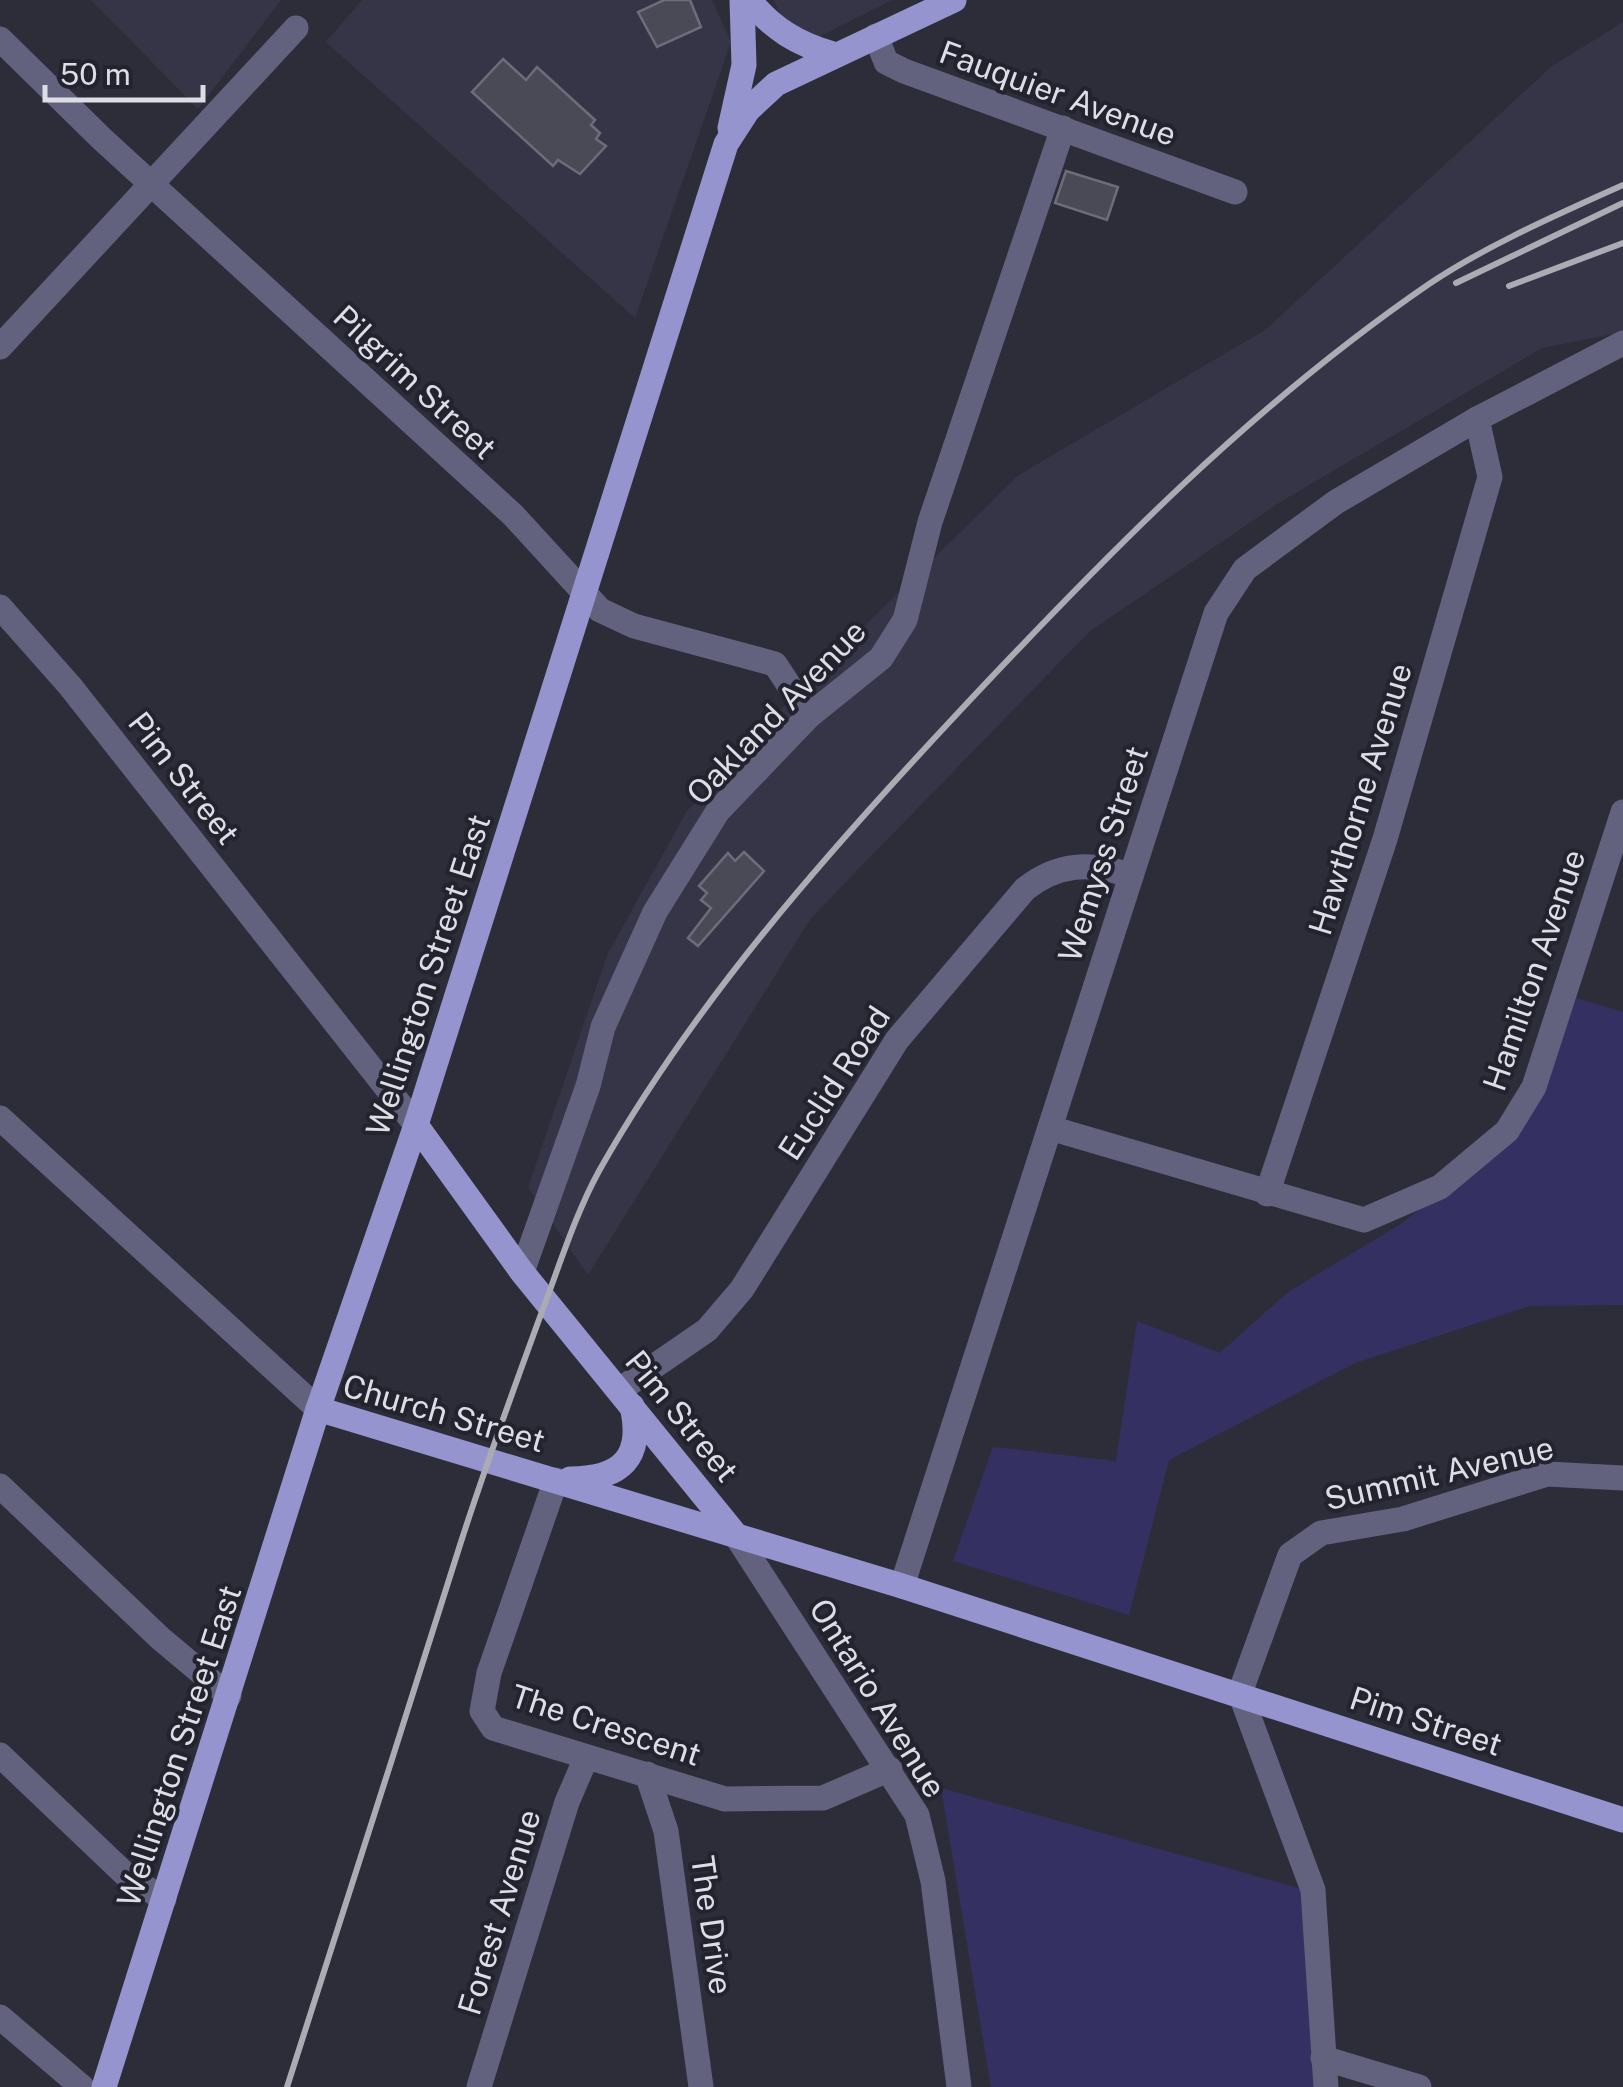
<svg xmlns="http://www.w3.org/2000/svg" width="1623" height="2087" viewBox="0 0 1623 2087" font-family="'Public Sans',sans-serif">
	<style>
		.built { fill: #353547 }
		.green { fill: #353062 }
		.building { fill: #4a4a57; stroke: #6c6c7a; stroke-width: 2.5 }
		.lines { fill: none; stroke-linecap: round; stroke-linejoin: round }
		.minor { stroke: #62627f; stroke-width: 25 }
		.major { stroke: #9694cf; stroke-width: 25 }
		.rail { stroke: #ababb4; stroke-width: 6 }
		.labels { text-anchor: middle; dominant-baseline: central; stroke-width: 8; stroke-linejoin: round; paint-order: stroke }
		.street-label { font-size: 32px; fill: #dddde5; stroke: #23232f }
	</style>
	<rect width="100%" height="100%" fill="#2d2d39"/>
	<g class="built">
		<polygon points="91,0 281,0 198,109"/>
		<polygon points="362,0 712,0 731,42 635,318 326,42"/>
		<polygon points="774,0 892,0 796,48"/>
		<polygon points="1623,22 1623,332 1542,348 1282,501 1090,631 811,918 588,1275 528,1187 608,953 687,811 800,689 1019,475 1265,330 1551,67"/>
	</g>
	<g class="green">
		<polygon points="1576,998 1623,1012 1623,1305 1530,1306 1355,1363 1169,1460 1129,1615 953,1561 993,1447 1116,1461 1137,1321 1220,1353 1288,1292 1401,1224 1524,1126"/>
		<polygon points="941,1788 1302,1889 1316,2087 991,2087"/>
	</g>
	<g class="building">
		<polygon points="664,0 690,0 701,27 657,47 638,12"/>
		<polygon points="503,59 526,80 537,67 595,120 591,125 600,133 596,139 606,146 580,174 558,160 553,166 472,92"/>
		<polygon points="1066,171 1118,187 1107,220 1055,203"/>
		<polygon points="744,852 764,871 698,946 688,938 711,908 701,900 707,893 699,886 728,853 735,861"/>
	</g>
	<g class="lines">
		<g class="minor">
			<polyline points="876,36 886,62 904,71 1235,192"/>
			<polyline points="0,39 102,139 513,515 600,610 634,626 775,664 809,716"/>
			<polyline points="0,347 296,28"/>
			<polyline points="0,607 70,686 416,1125"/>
			<polyline points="0,1118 318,1409"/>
			<polyline points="1050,1128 1364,1220 1440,1187 1507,1131 1534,1087 1623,812"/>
			<polyline points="1267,1194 1385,839 1490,477 1477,419"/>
			<polyline points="522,1272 588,1086 603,1027 655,912 718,811 809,716 881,658 905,620 930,522 1063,128"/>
			<path d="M621 1389 707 1330 742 1289 897 1040 1025 889C1058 863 1090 862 1129 875"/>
			<polyline points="556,1480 489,1673 482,1711 493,1728 725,1799 823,1798 890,1769"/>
			<polyline points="0,1486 160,1638 229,1696"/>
			<polyline points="735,1534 917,1815 933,1881 959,2087"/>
			<polyline points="902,1586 1216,613 1245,569 1336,502 1477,419 1623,343"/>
			<polyline points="0,1755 127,1876 164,1899"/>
			<polyline points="647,1774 666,1831 701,2087"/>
			<polyline points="0,2017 82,2087"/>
			<polyline points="1323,2058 1419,2087"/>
			<polyline points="479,2087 567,1802 586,1758"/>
			<polyline points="1326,2087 1313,1890 1240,1693 1290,1555 1321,1533 1403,1519 1547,1474 1623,1478"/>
		</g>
		<g class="major">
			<path d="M749 0C773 29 797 44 833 54"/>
			<polyline points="730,128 744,65 742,0"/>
			<polyline points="416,1125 522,1272 735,1534"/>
			<polyline points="318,1409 902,1586 1623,1820"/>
			<path d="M570 1479C621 1479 644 1458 632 1406"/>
			<polyline points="104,2087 318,1409 416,1125 726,144 748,110 776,84 954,0"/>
		</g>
		<g class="rail">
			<polyline points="1456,283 1623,203"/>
			<polyline points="1509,286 1623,243"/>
			<path d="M287 2087C345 1906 403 1726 460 1545 486 1464 515 1385 544 1306 561 1261 576 1213 599 1171 693 1004 826 854 956 715 1103 558 1251 406 1429 284 1489 244 1557 215 1623 185"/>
		</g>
	</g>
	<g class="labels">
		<g class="street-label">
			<text transform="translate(1058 93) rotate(20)">Fauquier Avenue</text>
			<text transform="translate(415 382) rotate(43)">Pilgrim Street</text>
			<text transform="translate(776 712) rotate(-46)">Oakland Avenue</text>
			<text transform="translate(184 778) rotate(52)">Pim Street</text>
			<text transform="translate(1360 799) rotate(-73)">Hawthorne Avenue</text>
			<text transform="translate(1103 854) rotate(-72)">Wemyss Street</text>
			<text transform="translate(1534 970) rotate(-71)">Hamilton Avenue</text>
			<text transform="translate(428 975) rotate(-72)">Wellington Street East</text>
			<text transform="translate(834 1083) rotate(-57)">Euclid Road</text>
			<text transform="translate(444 1413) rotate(16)">Church Street</text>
			<text transform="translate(682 1416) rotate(51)">Pim Street</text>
			<text transform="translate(1439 1473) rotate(-13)">Summit Avenue</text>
			<text transform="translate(878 1698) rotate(58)">Ontario Avenue</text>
			<text transform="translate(1426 1721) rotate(18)">Pim Street</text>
			<text transform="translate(606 1725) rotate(18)">The Crescent</text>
			<text transform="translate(179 1746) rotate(-72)">Wellington Street East</text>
			<text transform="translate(499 1912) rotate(-73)">Forest Avenue</text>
			<text transform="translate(712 1925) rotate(82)">The Drive</text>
		</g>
	</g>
	<path d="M45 85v15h158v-15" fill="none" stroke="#dddde5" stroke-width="5"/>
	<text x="60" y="85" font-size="30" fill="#dddde5" stroke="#23232f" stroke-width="8" paint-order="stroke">50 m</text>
</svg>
